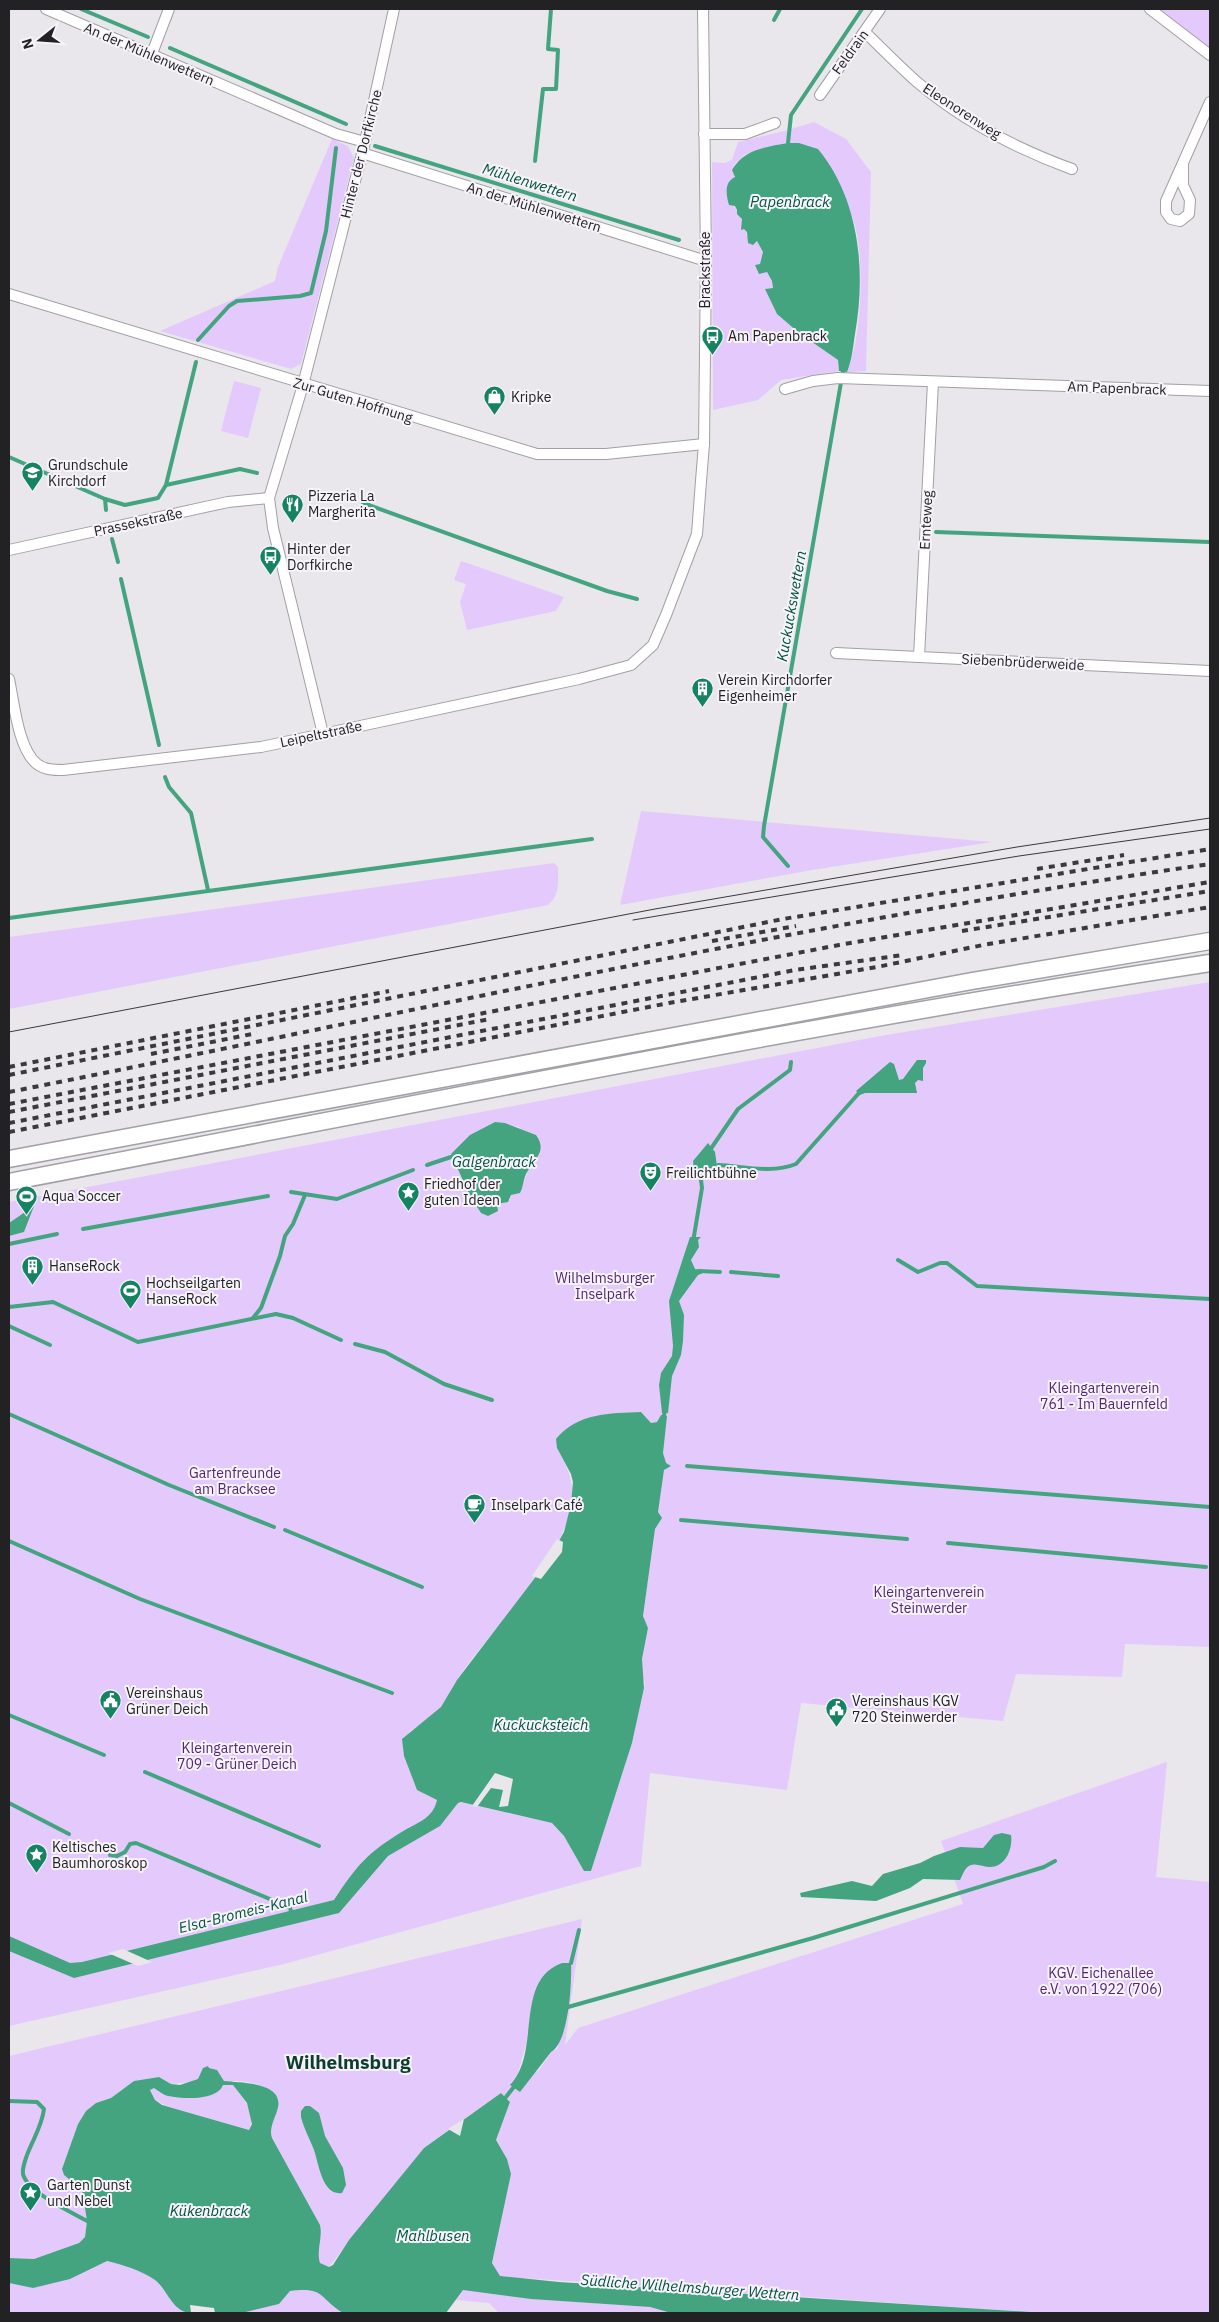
<svg xmlns="http://www.w3.org/2000/svg" width="1219" height="2322" viewBox="0 0 1219 2322" font-family="'IBM Plex Sans',sans-serif">
	<style>
		.green { fill: #e4cafc; fill-rule: evenodd }
		.water { fill: #44a480; fill-rule: evenodd }
		.pier { fill: #e9e6ec }
		.lines { fill: none; stroke-linecap: round; stroke-linejoin: round }
		.stream { stroke: #44a480; stroke-width: 4 }
		.minor-casing { stroke: #a29fa5; stroke-width: 12 }
		.trunk-casing { stroke: #a29fa5; stroke-width: 19 }
		.minor { stroke: #fff; stroke-width: 10 }
		.trunk { stroke: #fff; stroke-width: 16 }
		.tram { stroke: #3b393c; stroke-width: 1 }
		.rail { stroke: #3b393c; stroke-width: 4; stroke-dasharray: 6 6; stroke-linecap: butt }
		.labels { text-anchor: middle; dominant-baseline: central; stroke-width: 4; stroke-linejoin: round; paint-order: stroke }
		.street-label { font-size: 14px; fill: #222123; stroke: #f6f3fa }
		.poi-label { font-size: 14px; fill: #222123; stroke: #f6f3fa; text-anchor: start }
		.park-label { font-size: 14px; fill: #542475; stroke: #f6f3fa }
		.water-label { font-size: 15px; font-style: italic; fill: #02533b; stroke: #f6f3fa }
		.district-label { font-size: 19px; font-weight: bold; fill: #0d3e2d; stroke: #f6f3fa }
	</style>
	<rect width="100%" height="100%" fill="#e9e6ec"/>
	<g class="green">
		<polygon points="1159,9 1210,9 1210,48"/>
		<path d="M814 122 846 139 871 172 866 371 847 372C862 336 865 259 854 222 847 200 828 171 818 149L799 143 766 147 744 155 734 165V206L744 223 742 229H744L747 232 746 235 754 243 757 241 763 252 760 264 756 265 762 272H767L772 281 773 288 766 289 777 314 799 333 838 360 839 371 781 380 758 400 713 410 712 162 724 163 732 160 738 142 788 130Z"/>
		<polygon points="332,139 348,146 354,158 301,364 291,369 160,331 275,281 278,267"/>
		<polygon points="234,381 261,388 248,438 221,431"/>
		<polygon points="461,561 473,565 564,597 556,611 467,630 460,602 466,584 454,580"/>
		<polygon points="641,811 992,842 812,870 620,905"/>
		<path d="M554 863 558 867C558 881 560 896 548 905L9 1009V937Z"/>
		<path d="M1210 982V1647L1125 1644 1122 1677 1016 1674 1003 1721 801 1703 787 1790 650 1773 641 1866 284 1964 9 2026V1202L880 1036ZM495 1122 519 1127 540 1154 528 1171 520 1193 511 1195 510 1200 497 1204 481 1213 470 1196 451 1154ZM641 1412 651 1423 657 1422 661 1416H666L663 1453 666 1468 664 1470 658 1512 661 1520 655 1529 643 1616 648 1628 642 1659V1673L645 1684 632 1743 591 1871H584L564 1836 552 1823 465 1803 437 1800 417 1790 404 1756 409 1732C417 1726 427 1722 434 1715 445 1705 449 1692 457 1680 491 1627 560 1568 571 1505 575 1482 568 1468 557 1448L622 1413Z"/>
		<path d="M1167 1762 1156 1877 1210 1882V2313H1046L522 2278 521 2298 650 2307 671 2313H499L489 2303 456 2300 463 2290 488 2283 511 2174 507 2159 496 2140 510 2102 501 2093 424 2148 329 2267 320 2263C316 2250 323 2238 320 2225L272 2138C269 2126 276 2110 278 2098 265 2085 250 2080 232 2081 238 2097 259 2109 249 2130L166 2106 155 2100 150 2089 154 2088C159 2091 163 2095 168 2096 182 2099 217 2101 223 2085L208 2066 198 2079 193 2082 171 2084 159 2077 134 2081 111 2098 96 2103 86 2111 78 2124 62 2169 64 2175 82 2190 87 2221 85 2237 79 2243 34 2259 9 2258V2056L582 1919 565 2045 578 2028 963 1904 941 1841ZM572 1976 567 2020 557 2049 551 2052 539 2070 511 2085 517 2077 528 2038Z"/>
		<path d="M107 2261C123 2265 142 2270 155 2280 168 2291 172 2307 188 2313H9V2283L33 2288Z"/>
		<polygon points="309,2289 320,2293 343,2313 242,2313 279,2304 290,2291"/>
	</g>
	<g class="water">
		<path d="M788 143H799L818 149C860 200 866 272 855 334 853 347 852 360 847 372L839 371 838 360 799 333 777 314 765 289 773 288 772 281 767 272 759 274 755 265 760 264 763 252 757 241 753 245 748 243 747 232 744 229 741 230 742 219 737 214V210L735 206 729 205C726 195 724 182 735 177L732 170C744 149 766 147 788 143Z"/>
		<polygon points="917,1060 926,1060 926,1063 923,1068 923,1081 918,1080 915,1083 917,1093 865,1093 860,1095 856,1091 890,1062 894,1064 899,1080 903,1079"/>
		<path d="M495 1122 505 1123 536 1135C548 1151 534 1160 526 1174 523 1181 523 1188 520 1193L511 1195 508 1202 497 1204 498 1211 488 1216 481 1213 470 1196 451 1154 470 1135Z"/>
		<polygon points="708,1143 715,1152 717,1166 705,1172 704,1176 695,1178 693,1161"/>
		<polygon points="34,1206 24,1232 9,1236 9,1223"/>
		<polygon points="690,1237 701,1237 698,1240 699,1247 691,1260 695,1269 702,1270 703,1273 698,1275 679,1301 684,1315 683,1341 681,1355 672,1376 668,1413 662,1413 659,1385 661,1373 672,1356 673,1346 669,1301"/>
		<path d="M641 1412 651 1423 657 1422 661 1415 667 1416 663 1453 666 1463 671 1466 664 1470 658 1512 662 1518 655 1529 643 1616 648 1628 642 1659 644 1688 632 1743 591 1871H584L564 1836 552 1823 461 1802 458 1803 440 1826 388 1856 339 1913 74 1978 9 1951V1936L70 1963 82 1962 334 1900C357 1865 368 1852 405 1830 419 1822 433 1818 437 1800L417 1790 404 1756 402 1739 441 1707 457 1680 547 1562 564 1532 571 1504 573 1482 571 1474 557 1448 556 1439C577 1413 610 1413 641 1412Z"/>
		<path d="M1002 1833 1011 1835C1013 1848 1006 1867 990 1867 984 1867 976 1863 971 1865 965 1867 963 1874 960 1880L923 1879 910 1888 876 1901 801 1897 800 1893 852 1881 872 1886 883 1874 920 1863 934 1856 960 1847 983 1848 994 1835Z"/>
		<path d="M562 1963H571C572 1983 569 2042 551 2052L520 2092 510 2085C542 2052 513 1981 562 1963Z"/>
		<path d="M208 2066 209 2068 217 2070 224 2081C242 2083 287 2082 277 2111 274 2120 269 2129 272 2138L320 2225C323 2238 316 2250 320 2263L329 2267 333 2265 349 2240 424 2148 501 2093 510 2102 496 2140 507 2159 511 2174 492 2263 500 2276 559 2282 1046 2313H671L650 2307 531 2299 463 2290 446 2313H343C317 2297 326 2287 290 2291L279 2304 242 2313H215L214 2308 190 2305 191 2313C172 2312 168 2290 155 2280 141 2270 123 2265 107 2261L70 2279 33 2288 9 2283V2258L34 2259 79 2243 85 2237 87 2221 82 2190 64 2175 62 2169 78 2124 86 2111 96 2103 111 2098 134 2081 159 2077 171 2084 180 2085 198 2079 203 2068ZM223 2085H233L247 2103 252 2124 249 2130 162 2105 155 2100 150 2090 154 2088C159 2091 163 2095 168 2096 183 2099 217 2101 223 2085Z"/>
		<path d="M305 2106H310L319 2113 325 2136 343 2168 346 2185 342 2193C322 2196 319 2164 314 2150 310 2139 304 2129 301 2117V2111Z"/>
	</g>
	<g class="pier">
		<polygon points="557,1539 563,1542 562,1552 541,1579 532,1576"/>
		<polygon points="495,1773 513,1779 508,1806 499,1807 503,1790 491,1788 477,1807 472,1806"/>
		<polygon points="123,1949 152,1962 138,1966 108,1953"/>
		<polygon points="464,2119 460,2136 448,2129 451,2127"/>
	</g>
	<g class="lines">
		<g class="stream">
			<polyline points="81,9 148,37"/>
			<polyline points="774,20 780,9"/>
			<polyline points="170,48 346,124"/>
			<polyline points="788,143 791,115 862,9"/>
			<polyline points="375,146 679,240"/>
			<polyline points="535,161 543,89 556,89 558,50 548,49 551,9"/>
			<polyline points="198,340 229,306 237,301 300,296 311,293 326,231 336,148"/>
			<polyline points="9,457 105,499 125,505 158,498 166,485 240,469 257,473"/>
			<polyline points="166,485 196,362"/>
			<polyline points="105,499 106,510"/>
			<polyline points="363,503 607,591 637,599"/>
			<polyline points="936,532 1210,542"/>
			<polyline points="112,539 118,562"/>
			<polyline points="121,579 159,745"/>
			<polyline points="165,777 169,787 191,813 208,890"/>
			<polyline points="788,866 763,837 764,826 843,371"/>
			<polyline points="9,918 592,839"/>
			<polyline points="710,1150 738,1109 790,1070 791,1062"/>
			<polyline points="427,1165 451,1157"/>
			<path d="M718 1165C743 1166 771 1174 796 1164L859 1093"/>
			<polyline points="291,1192 337,1199 413,1170"/>
			<polyline points="83,1229 268,1196"/>
			<polyline points="693,1242 702,1188 700,1172"/>
			<polyline points="9,1244 57,1234"/>
			<polyline points="898,1260 918,1272 940,1263 947,1263 977,1286 1210,1299"/>
			<polyline points="699,1271 720,1272"/>
			<polyline points="731,1272 778,1276"/>
			<polyline points="9,1307 53,1302 138,1342 276,1314 293,1318 341,1340"/>
			<polyline points="253,1318 261,1308 280,1256 285,1236 293,1224 305,1195"/>
			<polyline points="9,1326 50,1345"/>
			<polyline points="355,1344 385,1352 444,1384 492,1400"/>
			<polyline points="9,1414 169,1485 274,1527"/>
			<polyline points="664,1416 665,1408"/>
			<polyline points="687,1466 1210,1507"/>
			<polyline points="681,1520 907,1539"/>
			<polyline points="285,1530 422,1587"/>
			<polyline points="9,1541 140,1599 392,1693"/>
			<polyline points="948,1543 1206,1567"/>
			<polyline points="9,1715 104,1755"/>
			<polyline points="145,1772 319,1846"/>
			<polyline points="9,1803 69,1834"/>
			<polyline points="110,1855 117,1856 125,1852 130,1844 136,1843 284,1905 290,1908 292,1914"/>
			<polyline points="571,1963 579,1930"/>
			<polyline points="568,2007 813,1938 1044,1867 1055,1861"/>
			<polyline points="506,2097 513,2088"/>
			<path d="M9 2101 37 2102 44 2109C42 2126 33 2139 27 2155 25 2161 22 2168 23 2174 27 2192 71 2212 87 2221"/>
		</g>
		<defs>
			<g id="minor">
				<polyline points="46,9 336,134 365,142"/>
				<polyline points="1150,9 1210,55"/>
				<path d="M865 32C882 49 899 66 917 82 962 120 1017 149 1072 169"/>
				<polyline points="151,56 169,9"/>
				<polyline points="820,95 880,9"/>
				<polyline points="704,134 745,134 775,123"/>
				<polyline points="362,153 706,261"/>
				<polyline points="1183,165 1183,185 1190,200 1189,214 1180,221 1171,219 1166,212 1166,201 1210,102"/>
				<polyline points="9,294 537,454 606,454 704,444"/>
				<polyline points="785,389 813,381 838,378 1210,391"/>
				<polyline points="9,550 228,502 269,498"/>
				<polyline points="836,653 1210,671"/>
				<polyline points="919,657 933,382"/>
				<path d="M9 679C14 702 18 749 37 764 45 770 54 770 63 770L261 747 323 734 579 679 631 665 653 645 666 615 697 534 701 481 704 444 706 261 703 9"/>
				<polyline points="323,734 273,528 269,498 303,385 365,142 394,9"/>
			</g>
			<g id="trunk">
				<polyline points="9,1159 972,981 1210,941"/>
				<path d="M9 1182C408 1106 808 1024 1210 963"/>
			</g>
		</defs>
		<use href="#minor" class="minor-casing"/>
		<use href="#trunk" class="trunk-casing"/>
		<use href="#minor" class="minor"/>
		<use href="#trunk" class="trunk"/>
		<g class="tram">
			<polyline points="633,920 1019,856 1210,829"/>
			<polyline points="9,1032 655,909 1017,847 1210,818"/>
		</g>
		<g class="rail">
			<polyline points="1037,869 1124,855"/>
			<polyline points="962,931 1210,891"/>
			<polyline points="712,941 796,926"/>
			<polyline points="151,1054 257,1033"/>
			<polyline points="9,1067 389,991"/>
			<polyline points="9,1075 783,919 1210,849"/>
			<path d="M9 1092C409 1013 806 922 1210 864"/>
			<polyline points="9,1104 839,945 1210,882"/>
			<polyline points="9,1112 490,1019"/>
			<polyline points="9,1123 795,970 903,955"/>
			<polyline points="9,1132 669,1003 877,967 983,945 1210,907"/>
		</g>
	</g>
	<defs>
		<symbol id="bus-pin" viewBox="-11 -11 22 30"><path d="M0 17L-7.5 6A9.5 9.5 0 1 1 7.5 6Z" fill="#158361" stroke="#f6f3fa"/><path d="M-5-6H5V4H4V6H2V4H-2V6H-4V4H-5ZM-3.5-4V0h7V-4ZM-3.5 1.2v1.5H-2V1.2ZM2 1.2v1.5H3.5V1.2Z" fill="#fff"/></symbol>
		<symbol id="shop-pin" viewBox="-11 -11 22 30"><path d="M0 17L-7.5 6A9.5 9.5 0 1 1 7.5 6Z" fill="#158361" stroke="#f6f3fa"/><path d="M-5-2.5h2.3a2.7 3.5 0 0 1 5.4 0H5L5.5 6h-11ZM-1.5-2.5h3a1.5 2.3 0 0 0-3 0Z" fill="#fff"/></symbol>
		<symbol id="school-pin" viewBox="-11 -11 22 30"><path d="M0 17L-7.5 6A9.5 9.5 0 1 1 7.5 6Z" fill="#158361" stroke="#f6f3fa"/><path d="M0-5L7-2L0 1L-7-2ZM-4 1L0 2.5L4 1V4Q0 6-4 4Z" fill="#fff"/></symbol>
		<symbol id="restaurant-pin" viewBox="-11 -11 22 30"><path d="M0 17L-7.5 6A9.5 9.5 0 1 1 7.5 6Z" fill="#158361" stroke="#f6f3fa"/><path d="M-5-6h1v4h1v-4h1v4h1v-4h1v5L-1.5 .5V6h-2V.5L-5-1ZM5-6V6H3V1.5H1.5Q1.5-4 5-6Z" fill="#fff"/></symbol>
		<symbol id="building-pin" viewBox="-11 -11 22 30"><path d="M0 17L-7.5 6A9.5 9.5 0 1 1 7.5 6Z" fill="#158361" stroke="#f6f3fa"/><path d="M-4-6H4V6H1V3H-1V6H-4ZM-2.5-4.3h1.7v1.8h-1.7ZM.8-4.3h1.7v1.8H.8ZM-2.5-1h1.7V.8h-1.7ZM.8-1h1.7V.8H.8Z" fill="#fff"/></symbol>
		<symbol id="theatre-pin" viewBox="-11 -11 22 30"><path d="M0 17L-7.5 6A9.5 9.5 0 1 1 7.5 6Z" fill="#158361" stroke="#f6f3fa"/><path d="M-5-5.5Q0-4 5-5.5V0Q5 5 0 6Q-5 5-5 0ZM-3.3-2.5H-1v1.5H-3.3ZM1-2.5H3.3v1.5H1ZM-2.8 1Q0 5.5 2.8 1Z" fill="#fff"/></symbol>
		<symbol id="sight-pin" viewBox="-11 -11 22 30"><path d="M0 17L-7.5 6A9.5 9.5 0 1 1 7.5 6Z" fill="#158361" stroke="#f6f3fa"/><path d="M0-6L1.8-2.2L6-1.7L2.9 1.2L3.7 5.4L0 3.3L-3.7 5.4L-2.9 1.2L-6-1.7L-1.8-2.2Z" fill="#fff"/></symbol>
		<symbol id="stadium-pin" viewBox="-11 -11 22 30"><path d="M0 17L-7.5 6A9.5 9.5 0 1 1 7.5 6Z" fill="#158361" stroke="#f6f3fa"/><path d="M0-5a6.5 5 0 1 0 0 10a6.5 5 0 1 0 0-10ZM-3.5-1.8h7v3.6h-7Z" fill="#fff"/></symbol>
		<symbol id="cafe-pin" viewBox="-11 -11 22 30"><path d="M0 17L-7.5 6A9.5 9.5 0 1 1 7.5 6Z" fill="#158361" stroke="#f6f3fa"/><path d="M-5.5-4.5H6V0H3Q3 3.5 0 3.5H-2.5Q-5.5 3.5-5.5 0ZM3-3.2v2h1.7v-2ZM-6 4.5H4V6H-6Z" fill="#fff"/></symbol>
		<symbol id="civic-pin" viewBox="-11 -11 22 30"><path d="M0 17L-7.5 6A9.5 9.5 0 1 1 7.5 6Z" fill="#158361" stroke="#f6f3fa"/><path d="M-.6-6.5H3V-4.5H.6V-3L4-1V1h2V6H-6V1h2V-1L-.6-3ZM-1.2 2.5V6h2.4V2.5Z" fill="#fff"/></symbol>
	</defs>
	<g fill-rule="evenodd">
		<use href="#bus-pin" x="700" y="324" width="25" height="34"/>
		<use href="#shop-pin" x="482" y="384" width="25" height="34"/>
		<use href="#school-pin" x="20" y="460" width="25" height="34"/>
		<use href="#restaurant-pin" x="280" y="492" width="25" height="34"/>
		<use href="#bus-pin" x="258" y="544" width="25" height="34"/>
		<use href="#building-pin" x="690" y="676" width="25" height="34"/>
		<use href="#theatre-pin" x="638" y="1160" width="25" height="34"/>
		<use href="#sight-pin" x="396" y="1180" width="25" height="34"/>
		<use href="#stadium-pin" x="14" y="1184" width="25" height="34"/>
		<use href="#building-pin" x="20" y="1254" width="25" height="34"/>
		<use href="#stadium-pin" x="118" y="1278" width="25" height="34"/>
		<use href="#cafe-pin" x="462" y="1492" width="25" height="34"/>
		<use href="#civic-pin" x="98" y="1688" width="25" height="34"/>
		<use href="#civic-pin" x="824" y="1696" width="25" height="34"/>
		<use href="#sight-pin" x="24" y="1842" width="25" height="34"/>
		<use href="#sight-pin" x="18" y="2180" width="25" height="34"/>
	</g>
	<g class="labels">
		<g class="street-label">
			<text transform="translate(850 52) rotate(-54)">Feldrain</text>
			<text transform="translate(149 54) rotate(23)">An der Mühlenwettern</text>
			<text transform="translate(962 111) rotate(33)">Eleonorenweg</text>
			<text transform="translate(361 154) rotate(-76)">Hinter der Dorfkirche</text>
			<text transform="translate(534 207) rotate(17)">An der Mühlenwettern</text>
			<text transform="translate(705 270) rotate(-90)">Brackstraße</text>
			<text transform="translate(1117 388) rotate(2)">Am Papenbrack</text>
			<text transform="translate(353 400) rotate(17)">Zur Guten Hoffnung</text>
			<text transform="translate(926 520) rotate(-87)">Ernteweg</text>
			<text transform="translate(138 522) rotate(-12)">Prassekstraße</text>
			<text transform="translate(1023 662) rotate(3)">Siebenbrüderweide</text>
			<text transform="translate(321 734) rotate(-12)">Leipeltstraße</text>
		</g>
		<g class="poi-label">
			<text x="728" y="336">Am Papenbrack</text>
			<text x="511" y="397">Kripke</text>
			<text x="48" y="465">Grundschule<tspan x="48" dy="16">Kirchdorf</tspan></text>
			<text x="308" y="496">Pizzeria La<tspan x="308" dy="16">Margherita</tspan></text>
			<text x="287" y="549">Hinter der<tspan x="287" dy="16">Dorfkirche</tspan></text>
			<text x="718" y="680">Verein Kirchdorfer<tspan x="718" dy="16">Eigenheimer</tspan></text>
			<text x="666" y="1173">Freilichtbühne</text>
			<text x="424" y="1184">Friedhof der<tspan x="424" dy="16">guten Ideen</tspan></text>
			<text x="42" y="1196">Aqua Soccer</text>
			<text x="49" y="1266">HanseRock</text>
			<text x="146" y="1283">Hochseilgarten<tspan x="146" dy="16">HanseRock</tspan></text>
			<text x="491" y="1505">Inselpark Café</text>
			<text x="126" y="1693">Vereinshaus<tspan x="126" dy="16">Grüner Deich</tspan></text>
			<text x="852" y="1701">Vereinshaus KGV<tspan x="852" dy="16">720 Steinwerder</tspan></text>
			<text x="52" y="1847">Keltisches<tspan x="52" dy="16">Baumhoroskop</tspan></text>
			<text x="47" y="2185">Garten Dunst<tspan x="47" dy="16">und Nebel</tspan></text>
		</g>
		<g class="park-label">
			<text x="605" y="1278">Wilhelmsburger<tspan x="605" dy="16">Inselpark</tspan></text>
			<text x="1104" y="1388">Kleingartenverein<tspan x="1104" dy="16">761 - Im Bauernfeld</tspan></text>
			<text x="235" y="1473">Gartenfreunde<tspan x="235" dy="16">am Bracksee</tspan></text>
			<text x="929" y="1592">Kleingartenverein<tspan x="929" dy="16">Steinwerder</tspan></text>
			<text x="237" y="1748">Kleingartenverein<tspan x="237" dy="16">709 - Grüner Deich</tspan></text>
			<text x="1101" y="1973">KGV. Eichenallee<tspan x="1101" dy="16">e.V. von 1922 (706)</tspan></text>
		</g>
		<g class="water-label">
			<text transform="translate(530 182) rotate(17)">Mühlenwettern</text>
			<text x="790" y="201">Papenbrack</text>
			<text transform="translate(791 606) rotate(-80)">Kuckuckswettern</text>
			<text x="494" y="1161">Galgenbrack</text>
			<text x="541" y="1724">Kuckucksteich</text>
			<text transform="translate(243 1912) rotate(-14)">Elsa-Bromeis-Kanal</text>
			<text x="209" y="2210">Kükenbrack</text>
			<text x="433" y="2235">Mahlbusen</text>
			<text transform="translate(690 2287) rotate(4)">Südliche Wilhelmsburger Wettern</text>
		</g>
		<g class="district-label">
			<text x="348" y="2062">Wilhelmsburg</text>
		</g>
	</g>
	<rect width="1219" height="2322" fill="none" stroke="#222123" stroke-width="20"/>
	<g transform="translate(40 40) rotate(253)" stroke="#f6f3fa" stroke-width="4" paint-order="stroke">
	<path d="M0-4L9 19L0 12L-9 19Z" fill="#222123"/>
	<text y="-8" font-size="14" font-weight="bold" text-anchor="middle" fill="#222123">N</text>
	</g>
</svg>
